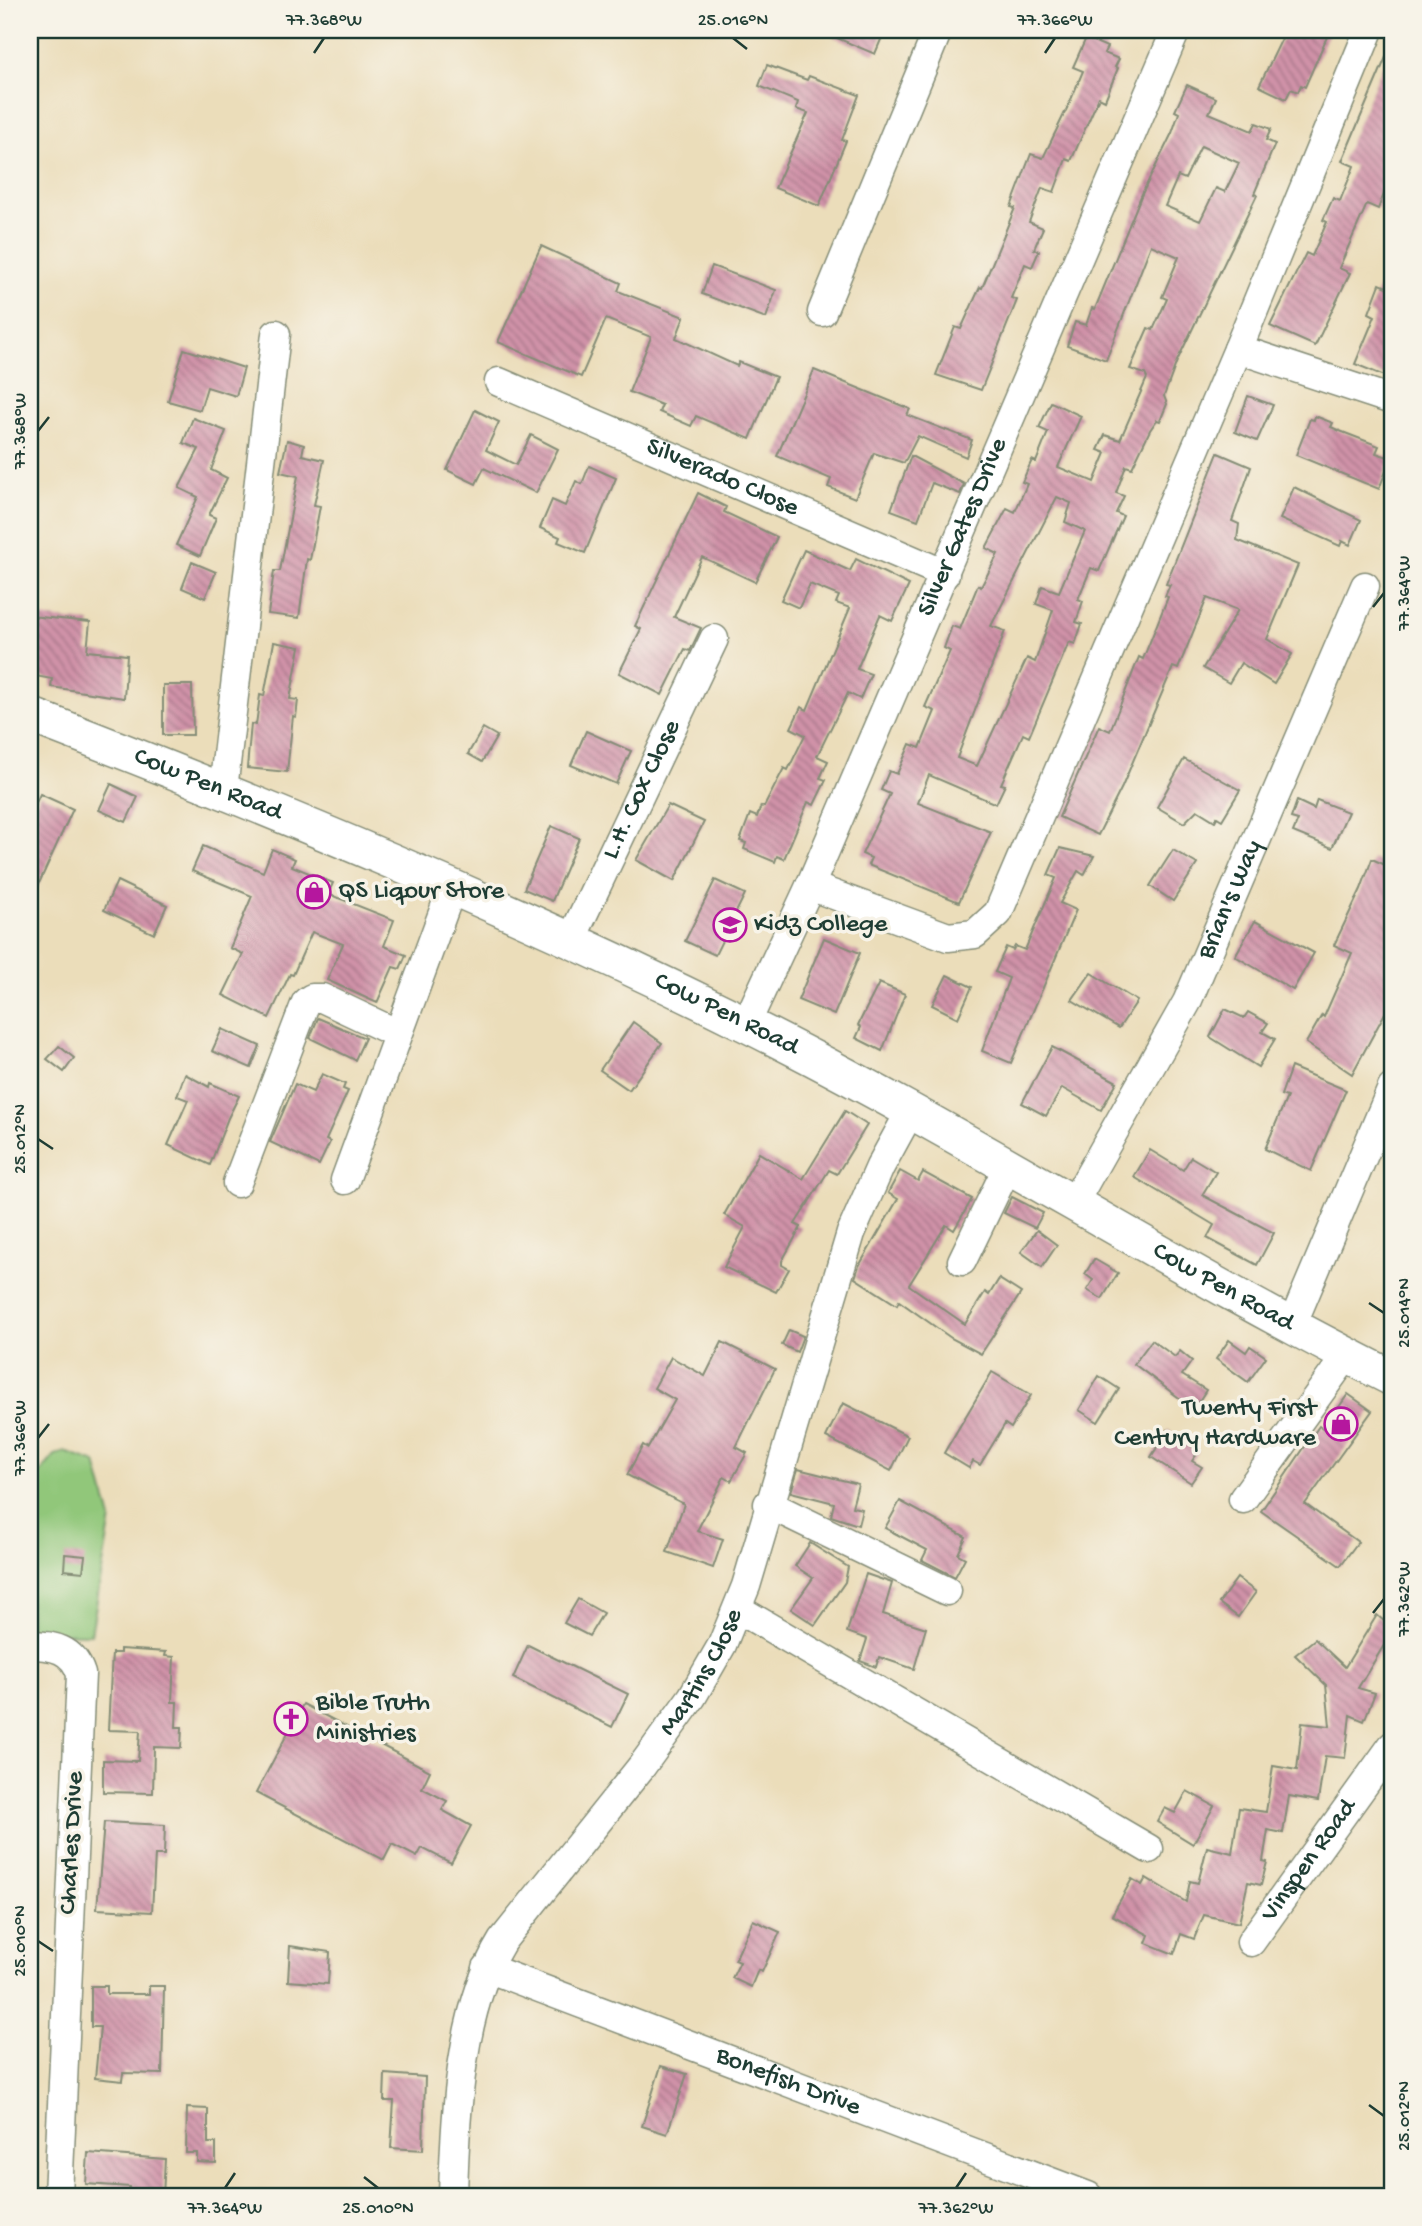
<svg xmlns="http://www.w3.org/2000/svg" width="1422" height="2226" viewBox="0 0 1422 2226" font-family="'Gochi Hand',sans-serif">
	<style>
		.park { fill: #91c77a; stroke: #588257; stroke-width: 2 }
		.building { fill: url(#building-back-hatch); fill-rule: evenodd }
		.lines { fill: none; stroke-linecap: round; stroke-linejoin: round }
		.minor-casing { stroke: #858d77; stroke-width: 31 }
		.major-casing { stroke: #858d77; stroke-width: 38 }
		.minor { stroke: #fff; stroke-width: 28 }
		.major { stroke: #fff; stroke-width: 35 }
		.ticks { fill: none; stroke: #1f3d34; stroke-width: 2.5 }
		.labels { text-anchor: middle; dominant-baseline: central; stroke-width: 7; stroke-linejoin: round; paint-order: stroke }
		.street-label { font-size: 26px; fill: #1f3d34; stroke: #f7f3e8 }
		.poi-label { font-size: 26px; fill: #1f3d34; stroke: #f7f3e8; text-anchor: start }
		.neatline { fill: none; stroke: #1f3d34; stroke-width: 2.5 }
		.ticks-label { font-size: 18px; text-anchor: middle; fill: #1f3d34 }
	</style>
	<defs>
		<pattern id="building-back-hatch" width="6" height="6" patternUnits="userSpaceOnUse" patternTransform="scale(1.75)"><rect width="6" height="6" fill="#d092a8"/><path d="M-1 5l2 2M0 0l6 6M5-1l2 2" fill="none" stroke="#a8788a"/></pattern>
	</defs>
	<rect width="100%" height="100%" fill="#f7f3e8"/>
	<filter id="ink" filterUnits="userSpaceOnUse"><feTurbulence type="fractalNoise" baseFrequency=".0143" numOctaves="2"/><feDisplacementMap in="SourceGraphic" scale="14" xChannelSelector="R" yChannelSelector="G"/><feConvolveMatrix kernelMatrix="1 2 1 2 8 2 1 2 1" color-interpolation-filters="sRGB"/></filter>
	<filter id="wash" filterUnits="userSpaceOnUse"><feTurbulence type="fractalNoise" baseFrequency=".00686" numOctaves="4" result="noise"/><feDisplacementMap in="SourceGraphic" scale="28" xChannelSelector="R" yChannelSelector="G"/><feGaussianBlur stdDeviation="1.57" result="paint"/><feColorMatrix in="noise" values="0 0 0 0 0 0 0 0 0 0 0 0 0 0 0 0 0 1.4 0 .05"/><feComposite in="paint" operator="in"/></filter>
	<g filter="url(#wash)">
		<rect width="100%" height="100%" fill="#ebddba"/>
		<polygon class="park" points="65,1452 96,1463 111,1519 91,1634 30,1633 30,1485 55,1455"/>
		<g id="blocks">
			<g class="building">
				<polygon points="818,30 885,30 875,54"/>
				<polygon points="1286,30 1330,30 1305,87 1301,85 1298,92 1291,89 1286,99 1259,86"/>
				<polygon points="1086,38 1107,47 1104,53 1119,59 1115,67 1118,68 1105,100 1099,97 1071,161 1066,159 1054,192 1042,188 1029,222 1043,228 1034,249 1039,251 1032,267 1025,264 1011,298 1017,300 981,390 936,375 955,327 961,329 980,287 982,288 1015,208 1011,207 1031,154 1043,158 1070,102 1083,71 1073,67"/>
				<polygon points="1392,43 1392,192 1386,189 1378,209 1367,204 1339,268 1350,273 1315,346 1270,326 1306,253 1312,256 1327,222 1323,220 1333,198 1340,201 1354,166 1342,161"/>
				<polygon points="767,65 807,80 809,76 859,95 842,140 846,141 819,206 775,188 808,113 796,109 798,102 759,86"/>
				<path d="M1187 85 1216 98 1209 113 1252 131 1256 123 1271 129 1266 140 1275 144 1254 194 1257 195 1177 361 1164 396 1167 404 1160 421 1157 420 1150 430 1132 468 1126 466 1116 493 1124 496 1116 513 1123 516 1099 571 1091 568 1078 599 1083 601 1076 622 1082 624 1075 644 1069 642 1029 737 1023 734 1001 784 1005 785 996 804 929 775 918 803 991 832 959 902 868 865 871 858 862 854 890 794 881 790 889 771 897 774 910 744 920 748 935 711 925 707 950 651 944 648 952 626 960 629 978 585 981 587 998 554 986 548 1007 508 1015 512 1027 484 1022 482 1032 460 1036 462 1048 432 1039 428 1051 402 1081 416 1058 467 1094 482 1106 453 1098 450 1105 435 1120 440 1147 378 1145 374 1130 369 1148 328 1153 330 1167 299 1162 297 1179 257 1151 245 1106 360 1067 346 1075 322 1086 325 1092 308 1095 309 1141 196 1172 133 1179 113 1175 111ZM1201 146 1239 163 1225 192 1216 188 1200 221 1165 206 1178 176 1185 179ZM1057 497 1071 503 1065 522 1085 531 1059 592 1042 586 1036 604 1053 610 1035 662 1027 658 977 766 957 758 1005 631 991 626Z"/>
				<polygon points="541,246 621,283 618,291 684,317 676,338 737,366 739,362 776,377 750,439 696,416 691,426 659,412 662,405 629,392 651,337 606,319 581,377 498,342"/>
				<polygon points="712,266 776,290 766,318 702,294"/>
				<polygon points="1392,276 1392,379 1355,364 1375,316 1369,313 1380,284 1387,287"/>
				<polygon points="184,349 244,368 236,396 207,387 200,410 168,401"/>
				<polygon points="814,370 910,409 907,415 972,440 966,457 918,436 904,463 874,453 855,498 828,487 831,479 777,456"/>
				<polygon points="1248,396 1273,405 1257,441 1235,432"/>
				<polygon points="475,410 499,422 486,450 516,465 531,435 558,449 536,493 484,468 476,484 447,470"/>
				<polygon points="1315,416 1333,423 1331,427 1340,431 1379,446 1376,453 1391,458 1379,489 1296,455 1310,419 1314,420"/>
				<polygon points="193,418 226,431 211,470 227,478 209,515 216,518 200,556 176,545 198,497 179,488 199,449 183,443"/>
				<polygon points="287,440 304,445 302,455 324,460 314,505 320,506 310,560 307,559 299,618 268,614 274,571 280,571 298,476 280,472"/>
				<polygon points="1218,453 1251,467 1232,521 1239,524 1237,540 1298,565 1267,639 1292,654 1274,684 1241,663 1229,683 1203,668 1238,610 1207,598 1178,669 1173,667 1122,787 1098,835 1059,817 1099,726 1110,731 1139,657 1143,659 1168,597 1165,596 1170,585 1166,584"/>
				<polygon points="911,456 964,484 960,494 932,483 918,520 891,510"/>
				<polygon points="589,466 616,478 585,553 558,542 560,537 540,528 552,500 565,506 576,481 582,484"/>
				<polygon points="1294,487 1361,520 1350,545 1342,541 1340,546 1280,519"/>
				<polygon points="698,493 726,507 724,512 777,537 755,582 702,557 674,617 701,628 690,651 685,649 662,695 619,673 641,629 635,626"/>
				<polygon points="804,550 850,571 856,559 909,585 892,621 880,615 857,669 871,674 860,699 848,693 817,756 828,761 820,778 826,780 814,805 808,802 784,859 777,856 775,862 744,849 746,843 740,841 750,814 757,817 761,806 764,807 784,768 788,770 805,735 791,728 801,707 807,710 850,608 836,603 839,596 810,584 799,608 781,600"/>
				<polygon points="192,562 216,572 205,598 182,588"/>
				<polygon points="30,616 90,622 87,651 127,655 124,698 51,687 52,679 30,675"/>
				<polygon points="274,642 300,647 290,699 298,700 296,717 293,716 287,772 247,768 251,724 256,725 260,695 264,696"/>
				<polygon points="163,685 192,685 193,735 163,735"/>
				<polygon points="483,728 497,736 482,762 468,754"/>
				<polygon points="586,731 631,751 616,784 571,765"/>
				<polygon points="1184,759 1240,790 1222,820 1217,817 1215,821 1197,810 1184,823 1157,807"/>
				<polygon points="111,784 138,797 126,822 99,810"/>
				<polygon points="40,794 73,809 30,903 30,815"/>
				<polygon points="1317,800 1348,812 1332,848 1293,832 1298,820 1291,818 1297,801 1314,809"/>
				<polygon points="668,805 704,822 674,881 636,860"/>
				<polygon points="551,826 579,838 552,901 524,889"/>
				<polygon points="203,846 263,872 272,849 295,859 292,866 333,883 328,894 394,920 384,946 406,955 400,969 393,967 377,1003 327,980 343,944 312,932 293,975 290,974 269,1018 223,995 243,954 230,948 252,896 192,871"/>
				<polygon points="1060,848 1094,856 1084,875 1078,871 1060,903 1076,910 1011,1063 982,1051 1009,978 995,972 1006,947 1013,950 1015,946 1025,950 1056,878 1048,875"/>
				<polygon points="1173,850 1197,864 1173,901 1150,886"/>
				<polygon points="1372,859 1392,868 1392,1000 1352,1074 1306,1043 1322,1015 1324,1017 1352,953 1334,945 1361,889"/>
				<polygon points="715,880 745,894 715,955 685,941"/>
				<polygon points="117,881 167,905 154,934 104,910"/>
				<polygon points="1255,921 1314,953 1293,990 1235,956"/>
				<polygon points="824,938 860,953 834,1015 798,1000"/>
				<polygon points="1091,973 1137,1001 1119,1028 1072,1000"/>
				<polygon points="947,975 972,987 958,1018 932,1005"/>
				<polygon points="879,983 905,994 882,1051 856,1038 861,1027 858,1025"/>
				<polygon points="1225,1009 1244,1018 1248,1012 1268,1023 1262,1032 1275,1039 1258,1067 1210,1037"/>
				<polygon points="318,1018 365,1038 355,1060 310,1038"/>
				<polygon points="633,1022 662,1043 629,1090 600,1070"/>
				<polygon points="222,1029 260,1046 251,1068 212,1051"/>
				<polygon points="59,1046 74,1058 64,1072 47,1059"/>
				<polygon points="1052,1047 1117,1082 1101,1110 1062,1088 1046,1116 1022,1103"/>
				<polygon points="1291,1067 1346,1090 1311,1171 1265,1149 1287,1097 1281,1095"/>
				<polygon points="185,1074 209,1087 210,1083 239,1096 228,1118 210,1165 168,1145 188,1100 177,1096"/>
				<polygon points="322,1074 345,1084 343,1089 348,1091 326,1140 330,1142 319,1165 270,1142 295,1084 313,1092"/>
				<polygon points="845,1111 867,1125 837,1174 829,1170 795,1224 801,1227 782,1261 782,1265 789,1269 776,1292 724,1267 745,1227 724,1215 759,1153 803,1179"/>
				<polygon points="1150,1150 1183,1170 1191,1157 1216,1172 1202,1195 1274,1233 1257,1265 1207,1238 1214,1225 1134,1177"/>
				<polygon points="900,1171 918,1181 923,1172 972,1199 954,1230 946,1225 909,1285 965,1324 985,1292 989,1295 999,1279 1021,1293 981,1354 951,1338 899,1301 897,1305 855,1278 859,1266 898,1199 888,1193"/>
				<polygon points="1012,1197 1043,1213 1035,1228 1004,1213"/>
				<polygon points="1037,1230 1057,1245 1042,1267 1021,1252"/>
				<polygon points="1094,1259 1118,1273 1102,1299 1087,1290 1093,1280 1085,1274"/>
				<polygon points="789,1330 803,1336 797,1352 782,1345"/>
				<polygon points="1152,1340 1175,1357 1180,1351 1192,1361 1182,1375 1206,1390 1194,1409 1134,1364"/>
				<polygon points="1229,1340 1246,1352 1250,1346 1266,1357 1248,1382 1216,1359"/>
				<polygon points="722,1342 775,1369 736,1447 747,1453 731,1481 724,1477 697,1531 723,1539 713,1568 667,1552 684,1504 627,1475 643,1445 648,1448 675,1400 654,1388 671,1357 705,1376"/>
				<polygon points="992,1372 1031,1395 1011,1428 1005,1424 980,1465 973,1461 969,1468 944,1453"/>
				<polygon points="1099,1376 1119,1389 1098,1422 1079,1410"/>
				<polygon points="1348,1394 1372,1411 1305,1504 1358,1542 1340,1566 1261,1511 1319,1426 1324,1429"/>
				<polygon points="843,1403 908,1436 891,1471 826,1437"/>
				<polygon points="1168,1430 1199,1451 1192,1461 1202,1467 1191,1483 1151,1457"/>
				<polygon points="798,1469 858,1484 852,1507 862,1509 858,1525 831,1516 834,1503 791,1492"/>
				<polygon points="900,1501 966,1537 958,1554 965,1558 955,1577 922,1560 927,1550 885,1528"/>
				<polygon points="810,1543 848,1567 845,1582 815,1625 791,1609 813,1578 795,1566"/>
				<polygon points="65,1554 85,1556 83,1572 64,1570"/>
				<polygon points="866,1574 892,1583 883,1614 926,1628 914,1669 879,1657 876,1667 860,1661 867,1639 847,1632"/>
				<polygon points="1237,1578 1256,1592 1238,1617 1219,1603"/>
				<polygon points="578,1599 603,1613 589,1636 564,1623"/>
				<polygon points="1377,1615 1392,1628 1392,1632 1358,1688 1375,1693 1364,1721 1350,1715 1345,1758 1325,1756 1318,1801 1289,1796 1283,1833 1268,1830 1263,1861 1267,1862 1261,1885 1248,1882 1239,1923 1204,1915 1194,1939 1181,1934 1174,1954 1146,1943 1149,1935 1112,1915 1132,1879 1142,1885 1146,1878 1186,1902 1190,1881 1198,1883 1207,1847 1232,1853 1239,1808 1266,1812 1273,1766 1297,1770 1302,1723 1330,1726 1326,1685 1295,1655 1315,1639 1345,1667"/>
				<polygon points="528,1645 628,1694 612,1727 513,1678"/>
				<polygon points="120,1649 166,1652 165,1656 174,1657 172,1702 177,1702 176,1727 182,1727 181,1748 154,1747 153,1793 103,1792 103,1760 138,1761 140,1731 108,1730 112,1653 120,1653"/>
				<polygon points="303,1704 430,1771 422,1788 447,1801 442,1810 471,1826 451,1863 422,1848 417,1857 392,1844 384,1860 256,1793"/>
				<polygon points="1187,1791 1214,1806 1193,1844 1157,1822 1165,1808 1175,1813"/>
				<polygon points="104,1822 165,1825 164,1855 155,1855 152,1912 97,1909"/>
				<polygon points="753,1920 780,1932 762,1972 758,1970 751,1987 732,1978 740,1962 735,1960"/>
				<polygon points="290,1946 330,1952 328,1984 288,1981"/>
				<polygon points="91,1986 107,1986 107,1994 149,1994 149,1986 164,1986 162,2074 123,2073 122,2081 95,2078 100,2027 91,2027"/>
				<polygon points="661,2066 687,2074 667,2134 642,2126"/>
				<polygon points="385,2074 425,2077 423,2150 391,2148 394,2101 384,2101"/>
				<polygon points="187,2108 208,2109 208,2143 216,2143 216,2163 197,2162 197,2153 186,2153"/>
				<polygon points="88,2153 165,2159 163,2196 129,2196 130,2187 86,2184"/>
			</g>
		</g>
	</g>
	<g filter="url(#ink)">
		<use href="#blocks" fill-opacity="0" stroke="#858d77" stroke-width="2"/>
		<g class="lines">
			<defs>
				<g id="minor">
					<polyline points="822,312 938,30"/>
					<polyline points="1238,349 1392,400"/>
					<path id="s1" d="M499 382 945 574"/>
					<polyline points="223,790 276,334"/>
					<polyline points="810,886 948,937 975,934 998,913 1238,349 1369,30"/>
					<path id="s2" d="M571 940 714 639"/>
					<path id="s3" d="M746 1024 810 886 1176 30"/>
					<polyline points="345,1180 452,888"/>
					<polyline points="237,1183 306,1002 312,998 322,998 398,1034"/>
					<path id="s4" d="M1073 1204 1187 1002 1365 586"/>
					<polyline points="962,1261 1007,1168"/>
					<polyline points="1292,1325 1392,1088"/>
					<polyline points="1243,1499 1347,1355"/>
					<polyline points="768,1504 947,1591"/>
					<polyline points="738,1609 1149,1849"/>
					<path d="M30 1645C53 1645 73 1649 81 1674L58 2196"/>
					<path id="s5" d="M1251 1942 1392 1746"/>
					<path id="s6" d="M487 1968 1088 2196"/>
					<path id="s7" d="M453 2196C455 2117 460 2009 502 1941L642 1766 692 1697 722 1645 746 1586 851 1233 880 1167 910 1112"/>
				</g>
				<g id="major">
					<path id="s8" d="M30 715C271 808 511 907 744 1023 964 1132 1172 1268 1392 1378"/>
				</g>
			</defs>
			<use href="#minor" class="minor-casing"/>
			<use href="#major" class="major-casing"/>
			<use href="#minor" class="minor"/>
			<use href="#major" class="major"/>
		</g>
	</g>
	<path class="ticks" d="M733 38 747 49M314 53 324 38M1045 53 1055 38M38 431 49 417M1373 607 1384 593M38 1139 53 1149M1369 1303 1384 1313M38 1438 49 1424M1373 1613 1384 1599M38 1941 53 1951M1369 2105 1384 2116M364 2177 378 2188M225 2188 235 2173M956 2188 966 2173"/>
	<defs>
		<symbol id="shop-ring" viewBox="-11 -11 22 22"><circle r="9.5" fill="#f7f3e8" stroke="#b5179e" stroke-width="1.5"/><path d="M-5-2.5h2.3a2.7 3.5 0 0 1 5.4 0H5L5.5 6h-11ZM-1.5-2.5h3a1.5 2.3 0 0 0-3 0Z" fill="#b5179e"/></symbol>
		<symbol id="school-ring" viewBox="-11 -11 22 22"><circle r="9.5" fill="#f7f3e8" stroke="#b5179e" stroke-width="1.5"/><path d="M0-5L7-2L0 1L-7-2ZM-4 1L0 2.5L4 1V4Q0 6-4 4Z" fill="#b5179e"/></symbol>
		<symbol id="church-ring" viewBox="-11 -11 22 22"><circle r="9.5" fill="#f7f3e8" stroke="#b5179e" stroke-width="1.5"/><path d="M-1.2-6h2.4v3.5h3.3v2.4h-3.3V6h-2.4V-.1h-3.3v-2.4h3.3Z" fill="#b5179e"/></symbol>
	</defs>
	<g fill-rule="evenodd">
		<use href="#shop-ring" x="295" y="873" width="38" height="38"/>
		<use href="#school-ring" x="711" y="906" width="38" height="38"/>
		<use href="#shop-ring" x="1322" y="1405" width="38" height="38"/>
		<use href="#church-ring" x="272" y="1700" width="38" height="38"/>
	</g>
	<g class="labels">
		<g class="street-label">
			<text stroke="none"><textPath href="#s1" startOffset="243">Silverado Close</textPath></text>
			<text stroke="none"><textPath href="#s3" startOffset="542">Silver Gates Drive</textPath></text>
			<text stroke="none"><textPath href="#s8" startOffset="191">Cow Pen Road</textPath></text>
			<text stroke="none"><textPath href="#s2" startOffset="166">L.H. Cox Close</textPath></text>
			<text stroke="none"><textPath href="#s4" startOffset="343">Brian's Way</textPath></text>
			<text stroke="none"><textPath href="#s8" startOffset="758">Cow Pen Road</textPath></text>
			<text stroke="none"><textPath href="#s8" startOffset="1325">Cow Pen Road</textPath></text>
			<text stroke="none"><textPath href="#s7" startOffset="598">Martins Close</textPath></text>
			<text transform="translate(73 1843) rotate(-87)">Charles Drive</text>
			<text stroke="none"><textPath href="#s5" startOffset="100">Vinspen Road</textPath></text>
			<text stroke="none"><textPath href="#s6" startOffset="322">Bonefish Drive</textPath></text>
		</g>
		<g class="poi-label">
			<text x="338" y="892">QS Liqour Store</text>
			<text x="754" y="925">Kidz College</text>
			<text x="1316" y="1409" text-anchor="end">Twenty First<tspan x="1316" dy="30">Century Hardware</tspan></text>
			<text x="316" y="1704">Bible Truth<tspan x="316" dy="30">Ministries</tspan></text>
		</g>
	</g>
	<rect width="1422" height="2226" fill="none" stroke="#f7f3e8" stroke-width="77"/>
	<rect x="38" y="38" width="1346" height="2150" class="neatline"/>
	<g class="ticks-label">
		<text x="324" y="25">77.368°W</text>
		<text x="733" y="25">25.016°N</text>
		<text x="1055" y="25">77.366°W</text>
		<text transform="translate(19 431) rotate(-90)" y="6">77.368°W</text>
		<text transform="translate(1403 593) rotate(-90)" y="6">77.364°W</text>
		<text transform="translate(19 1139) rotate(-90)" y="6">25.012°N</text>
		<text transform="translate(1403 1313) rotate(-90)" y="6">25.014°N</text>
		<text transform="translate(19 1438) rotate(-90)" y="6">77.366°W</text>
		<text transform="translate(1403 1599) rotate(-90)" y="6">77.362°W</text>
		<text transform="translate(19 1941) rotate(-90)" y="6">25.010°N</text>
		<text transform="translate(1403 2116) rotate(-90)" y="6">25.012°N</text>
		<text x="225" y="2213">77.364°W</text>
		<text x="378" y="2213">25.010°N</text>
		<text x="956" y="2213">77.362°W</text>
	</g>
</svg>
